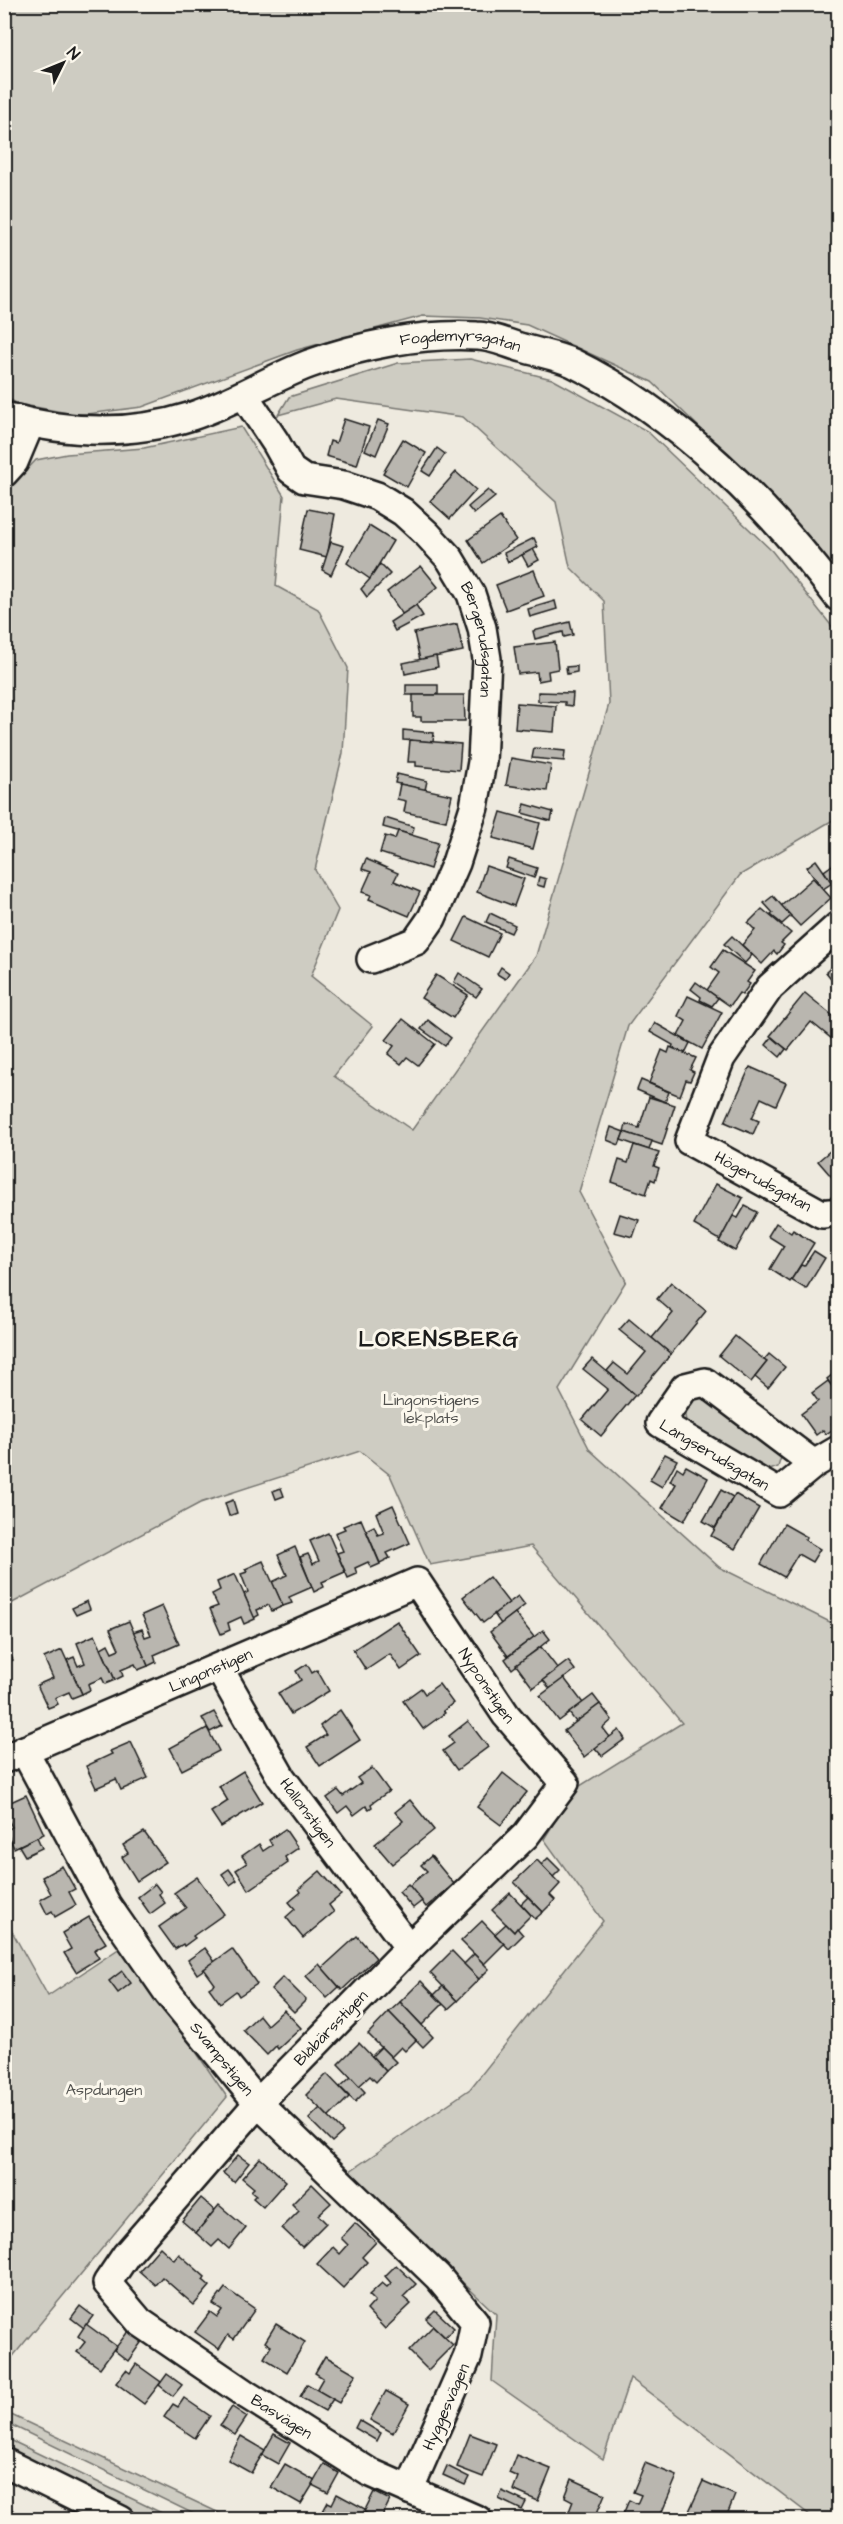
<svg xmlns="http://www.w3.org/2000/svg" width="843" height="2524" viewBox="0 0 843 2524" font-family="'Architects Daughter',sans-serif">
	<style>
		.green { fill: #ceccc2; stroke: #75746f; stroke-width: 1.5 }
		.building { fill: #b9b6af; stroke: #1c1c1c; stroke-width: 1.5 }
		.lines { fill: none; stroke-linecap: round; stroke-linejoin: round }
		.minor-casing { stroke: #1c1c1c; stroke-width: 32 }
		.minor { stroke: #fbf7ec; stroke-width: 27 }
		.labels { text-anchor: middle; dominant-baseline: central; stroke-width: 6; stroke-linejoin: round; paint-order: stroke }
		.street-label { font-size: 16px; fill: #1c1c1c; stroke: #fbf7ec }
		.park-label { font-size: 16px; fill: #51514e; stroke: #fbf7ec }
		.district-label { font-size: 22px; font-weight: bold; letter-spacing: 1.5px; fill: #1c1c1c; stroke: #fbf7ec }
	</style>
	<rect width="100%" height="100%" fill="#eeeadf"/>
	<filter id="ink" filterUnits="userSpaceOnUse"><feTurbulence type="fractalNoise" baseFrequency=".0167" numOctaves="2"/><feDisplacementMap in="SourceGraphic" scale="12" xChannelSelector="R" yChannelSelector="G"/><feConvolveMatrix kernelMatrix="1 2 1 2 8 2 1 2 1" color-interpolation-filters="sRGB"/></filter>
	<g filter="url(#ink)">
		<g class="green">
			<polygon points="4,5 838,5 838,580 823,559 727,454 652,382 527,325 480,318 423,316 297,350 142,407 79,415 18,404 5,397"/>
			<polygon points="470,359 552,379 647,431 772,551 838,634 838,817 740,875 628,1026 579,1192 626,1281 559,1390 590,1450 719,1567 838,1626 838,2519 815,2519 630,2378 603,2459 492,2381 496,2314 347,2173 470,2089 603,1921 544,1839 575,1789 682,1723 531,1546 430,1565 390,1475 360,1451 200,1503 5,1607 4,494 36,460 67,454 144,448 241,427 284,496 276,586 318,609 348,668 343,753 315,870 338,910 311,976 373,1026 334,1076 412,1130 536,956 609,704 604,601 570,567 556,502 463,417 336,399 278,415 289,397 398,363"/>
			<polygon points="710,1395 782,1454 778,1467 767,1471 687,1426 684,1411 692,1397"/>
			<polygon points="4,1917 48,1996 120,1948 163,2004 227,2097 5,2366"/>
			<polygon points="4,2412 5,2412 232,2519 204,2519 5,2422"/>
			<polygon points="4,2437 174,2519 145,2519 5,2451"/>
		</g>
		<g class="building">
			<polygon points="344,419 369,427 357,465 326,456 330,441 336,443"/>
			<polygon points="378,420 389,424 376,455 365,450"/>
			<polygon points="403,439 426,453 407,487 383,473"/>
			<polygon points="437,448 445,454 430,476 422,471"/>
			<polygon points="456,472 476,490 450,519 430,501"/>
			<polygon points="488,490 495,497 474,514 468,507"/>
			<polygon points="308,509 335,514 327,557 299,550"/>
			<polygon points="500,517 516,540 483,563 468,540"/>
			<polygon points="369,526 393,541 370,579 347,563"/>
			<polygon points="534,538 538,547 508,562 504,553"/>
			<polygon points="331,542 344,546 331,575 322,570"/>
			<polygon points="533,549 539,560 528,566 522,555"/>
			<polygon points="380,564 390,574 367,597 361,589 370,579"/>
			<polygon points="421,566 438,587 403,615 387,592"/>
			<polygon points="534,570 544,596 506,610 496,585"/>
			<polygon points="555,601 557,609 530,617 528,609"/>
			<polygon points="416,605 423,616 395,631 390,622"/>
			<polygon points="570,622 573,635 564,637 563,632 535,639 533,631"/>
			<polygon points="457,624 463,651 420,660 414,633"/>
			<polygon points="555,642 558,669 548,671 549,679 538,681 537,672 518,674 514,647"/>
			<polygon points="436,656 438,667 405,674 403,663"/>
			<polygon points="577,666 577,672 567,674 566,667"/>
			<rect x="406" y="685" width="32" height="10"/>
			<polygon points="538,692 573,693 572,706 565,705 565,702 538,701"/>
			<polygon points="413,695 464,695 465,721 421,721 421,717 413,717"/>
			<polygon points="517,703 556,706 554,732 515,729"/>
			<polygon points="403,730 434,733 433,742 403,740"/>
			<polygon points="410,740 461,744 459,770 416,766 416,762 408,762"/>
			<polygon points="534,748 565,751 564,761 532,758"/>
			<polygon points="511,758 551,765 547,791 506,785"/>
			<polygon points="397,774 427,781 425,790 395,783"/>
			<polygon points="400,784 452,795 446,821 404,812 406,801 397,799"/>
			<polygon points="525,804 553,812 551,821 522,813"/>
			<polygon points="501,812 540,823 533,849 493,838"/>
			<polygon points="385,818 414,827 412,835 383,827"/>
			<polygon points="398,831 438,843 430,869 380,853 385,836 395,839"/>
			<polygon points="366,859 398,873 394,881 420,892 409,916 369,899 371,895 362,892 371,872 362,869"/>
			<polygon points="509,859 537,868 534,878 506,868"/>
			<polygon points="816,860 832,883 823,889 807,867"/>
			<polygon points="838,861 838,892 824,871"/>
			<polygon points="486,866 524,879 514,906 477,892"/>
			<polygon points="539,877 546,879 544,887 537,885"/>
			<polygon points="813,878 831,898 800,926 781,906"/>
			<polygon points="773,896 791,916 782,924 771,915 773,913 764,903"/>
			<polygon points="762,909 791,933 781,943 784,945 777,954 774,951 762,964 742,945 755,930 748,923"/>
			<polygon points="490,913 515,925 511,933 486,922"/>
			<polygon points="466,917 500,933 488,957 454,941"/>
			<polygon points="732,936 752,955 745,963 724,944"/>
			<polygon points="723,950 755,971 747,982 750,984 742,995 739,993 730,1006 707,990 719,973 711,967"/>
			<polygon points="838,961 838,987 826,972"/>
			<polygon points="501,967 509,973 505,979 497,974"/>
			<polygon points="459,973 482,989 476,997 454,982"/>
			<polygon points="436,975 468,995 453,1018 421,998"/>
			<polygon points="696,982 718,998 712,1006 700,1000 701,997 691,989"/>
			<polygon points="805,993 838,1020 838,1041 837,1043 811,1022 788,1050 770,1036"/>
			<polygon points="688,996 722,1012 702,1049 678,1036 686,1021 678,1016"/>
			<polygon points="403,1019 435,1044 418,1065 407,1057 401,1064 388,1054 394,1046 386,1040"/>
			<polygon points="428,1020 451,1038 445,1046 421,1029"/>
			<polygon points="655,1023 690,1043 685,1053 672,1048 673,1045 650,1032"/>
			<polygon points="772,1037 786,1049 780,1057 766,1045"/>
			<polygon points="670,1047 696,1058 690,1070 694,1072 690,1081 686,1080 680,1096 649,1083 662,1050 668,1053"/>
			<polygon points="750,1067 786,1083 776,1105 761,1098 752,1118 759,1121 753,1134 725,1122"/>
			<polygon points="641,1080 669,1092 665,1102 637,1090"/>
			<polygon points="649,1097 675,1105 662,1145 624,1132 626,1124 639,1128"/>
			<polygon points="611,1127 624,1132 619,1145 607,1140"/>
			<polygon points="624,1132 652,1141 649,1150 621,1140"/>
			<polygon points="838,1144 838,1181 837,1183 818,1161"/>
			<polygon points="634,1145 659,1153 654,1166 659,1168 655,1181 651,1179 646,1194 612,1182 619,1160 628,1163"/>
			<polygon points="716,1184 743,1198 720,1240 694,1225"/>
			<polygon points="745,1206 757,1212 735,1251 719,1242 733,1216 738,1218"/>
			<polygon points="620,1214 639,1220 633,1237 614,1232"/>
			<polygon points="776,1223 791,1233 793,1230 814,1243 790,1282 770,1269 784,1246 768,1236"/>
			<polygon points="814,1251 825,1258 806,1289 791,1280 801,1265 804,1266"/>
			<polygon points="671,1282 706,1311 671,1354 652,1338 673,1313 657,1299"/>
			<polygon points="629,1319 671,1354 636,1396 607,1371 614,1363 628,1374 646,1352 619,1330"/>
			<polygon points="735,1336 767,1362 751,1382 719,1356"/>
			<polygon points="769,1354 785,1367 768,1388 755,1377 767,1362 764,1360"/>
			<polygon points="592,1359 635,1395 601,1436 582,1420 608,1389 583,1369"/>
			<polygon points="838,1370 838,1387 834,1389 827,1379"/>
			<polygon points="828,1381 834,1389 838,1387 838,1419 832,1424 835,1428 826,1434 823,1430 816,1435 801,1414 818,1401 812,1393"/>
			<polygon points="665,1454 677,1460 662,1487 650,1480"/>
			<polygon points="686,1466 708,1478 684,1521 662,1508 676,1484 670,1481 677,1467 683,1471"/>
			<polygon points="281,1488 284,1496 276,1499 273,1491"/>
			<polygon points="721,1490 733,1497 715,1528 703,1521"/>
			<polygon points="735,1494 759,1508 735,1549 711,1536"/>
			<polygon points="233,1500 237,1513 229,1516 225,1503"/>
			<polygon points="393,1505 410,1543 387,1553 390,1558 380,1563 366,1530 374,1526 378,1535 384,1533 376,1513"/>
			<polygon points="361,1519 380,1564 371,1568 368,1562 355,1568 357,1574 348,1578 337,1553 343,1551 335,1533 345,1529 343,1526"/>
			<polygon points="784,1524 807,1537 805,1540 820,1549 812,1562 798,1554 784,1577 761,1564"/>
			<polygon points="328,1533 345,1572 322,1582 324,1587 314,1592 300,1557 308,1554 313,1564 319,1561 310,1541"/>
			<polygon points="295,1547 312,1587 289,1597 292,1603 283,1606 272,1582 287,1575 278,1555"/>
			<polygon points="263,1561 283,1606 272,1611 269,1605 257,1610 259,1615 254,1618 244,1594 248,1592 241,1574 247,1572 245,1569"/>
			<polygon points="235,1574 255,1619 244,1624 241,1617 228,1623 230,1630 221,1634 210,1609 218,1606 212,1594 220,1590 217,1582"/>
			<polygon points="489,1577 509,1603 483,1623 463,1597"/>
			<polygon points="518,1596 525,1605 501,1624 494,1614"/>
			<polygon points="87,1601 90,1609 76,1615 72,1608"/>
			<polygon points="162,1606 179,1644 154,1655 156,1662 148,1666 133,1632 142,1629 145,1637 151,1635 142,1615"/>
			<polygon points="515,1613 534,1637 508,1656 490,1632"/>
			<polygon points="129,1621 148,1666 138,1670 135,1664 121,1670 123,1676 115,1680 101,1648 108,1644 112,1652 119,1649 110,1629"/>
			<polygon points="397,1621 421,1656 401,1670 390,1654 366,1670 353,1650"/>
			<polygon points="543,1630 550,1639 512,1669 505,1659"/>
			<polygon points="95,1635 115,1680 105,1684 102,1678 88,1684 90,1690 82,1694 67,1660 74,1657 78,1666 85,1663 77,1643"/>
			<polygon points="541,1647 558,1669 533,1688 516,1665"/>
			<polygon points="62,1650 82,1694 72,1698 69,1692 55,1698 58,1704 48,1708 37,1685 53,1678 44,1658"/>
			<polygon points="9,1651 13,1660 6,1663 4,1653"/>
			<polygon points="568,1661 575,1670 550,1689 543,1680"/>
			<polygon points="307,1664 312,1673 317,1670 329,1691 291,1714 278,1693 301,1680 296,1671"/>
			<polygon points="564,1678 583,1703 559,1721 540,1696"/>
			<polygon points="439,1684 453,1703 443,1711 445,1713 423,1729 403,1701 421,1688 425,1694"/>
			<polygon points="593,1695 600,1704 576,1722 569,1713"/>
			<polygon points="600,1704 612,1720 603,1728 610,1737 584,1757 564,1731"/>
			<polygon points="340,1710 360,1740 320,1766 307,1747 326,1735 320,1726"/>
			<polygon points="214,1712 222,1726 210,1732 202,1718"/>
			<polygon points="468,1721 488,1747 457,1770 443,1751 454,1743 449,1736"/>
			<polygon points="207,1728 219,1751 182,1770 170,1748"/>
			<polygon points="619,1730 625,1739 602,1756 595,1748"/>
			<polygon points="131,1742 148,1778 121,1790 116,1779 96,1788 86,1766 112,1754 110,1751"/>
			<polygon points="372,1768 389,1791 371,1804 372,1807 369,1809 366,1806 354,1815 347,1806 338,1813 327,1798 338,1790 343,1796 361,1783 357,1778"/>
			<polygon points="243,1771 262,1802 221,1827 211,1812 228,1801 219,1786"/>
			<polygon points="503,1773 527,1792 501,1825 477,1807"/>
			<polygon points="26,1795 44,1834 14,1848 6,1831 12,1827 4,1812 4,1805"/>
			<polygon points="410,1800 434,1830 392,1864 375,1844 403,1821 395,1812"/>
			<polygon points="285,1829 298,1848 285,1857 288,1863 249,1890 236,1870 247,1863 242,1856 259,1844 263,1851 272,1845 269,1840"/>
			<polygon points="144,1832 166,1862 137,1881 122,1857 128,1853 123,1845"/>
			<polygon points="37,1837 42,1848 25,1856 19,1846"/>
			<polygon points="431,1856 454,1884 426,1907 409,1886 427,1871 421,1865"/>
			<polygon points="548,1858 560,1870 553,1877 541,1865"/>
			<polygon points="537,1860 560,1884 550,1895 555,1900 543,1912 514,1882"/>
			<polygon points="62,1866 75,1889 69,1892 76,1905 55,1917 52,1911 47,1914 40,1900 51,1894 42,1877"/>
			<polygon points="229,1869 237,1880 230,1885 222,1874"/>
			<polygon points="320,1871 341,1895 329,1905 334,1912 303,1938 286,1917 295,1909 289,1902 301,1892 299,1889"/>
			<polygon points="197,1877 224,1914 193,1936 195,1938 184,1946 183,1944 175,1949 159,1927 186,1908 174,1893"/>
			<polygon points="155,1884 161,1892 159,1894 165,1903 150,1914 138,1897"/>
			<polygon points="408,1884 422,1901 413,1908 399,1892"/>
			<polygon points="510,1893 531,1915 514,1932 492,1910"/>
			<polygon points="528,1897 543,1912 535,1919 521,1904"/>
			<polygon points="89,1917 106,1943 94,1950 99,1958 76,1972 64,1953 71,1949 62,1933"/>
			<polygon points="482,1921 504,1944 484,1964 461,1941"/>
			<polygon points="506,1924 514,1932 517,1928 523,1935 509,1949 495,1934"/>
			<polygon points="357,1936 376,1958 342,1990 322,1968"/>
			<polygon points="205,1948 215,1962 197,1974 188,1960"/>
			<polygon points="232,1949 257,1984 239,1996 236,1991 220,2003 209,1988 215,1984 204,1969"/>
			<polygon points="452,1951 479,1979 457,2001 430,1973"/>
			<polygon points="474,1954 489,1969 479,1979 464,1964"/>
			<polygon points="319,1964 339,1987 327,1998 306,1976"/>
			<polygon points="122,1971 131,1983 118,1993 109,1981"/>
			<polygon points="283,1977 306,2000 294,2012 271,1989"/>
			<polygon points="421,1981 443,2004 422,2025 400,2002"/>
			<polygon points="443,1986 457,2001 448,2009 434,1995"/>
			<polygon points="400,2002 433,2037 423,2047 389,2012"/>
			<polygon points="284,2010 301,2028 278,2049 276,2046 267,2055 243,2030 259,2015 267,2025"/>
			<polygon points="389,2012 416,2040 405,2051 401,2047 391,2057 368,2034"/>
			<polygon points="359,2043 386,2071 376,2082 370,2076 359,2086 338,2064"/>
			<polygon points="381,2047 396,2062 386,2071 372,2056"/>
			<polygon points="327,2074 349,2097 329,2117 306,2095"/>
			<polygon points="351,2077 365,2092 355,2102 340,2087"/>
			<polygon points="320,2108 343,2132 332,2142 309,2119"/>
			<polygon points="238,2155 249,2163 234,2182 223,2173"/>
			<polygon points="260,2158 286,2181 263,2207 253,2198 256,2195 251,2191 254,2188 242,2178"/>
			<polygon points="312,2184 331,2203 318,2215 326,2223 302,2247 282,2228 299,2211 292,2204"/>
			<polygon points="201,2198 215,2210 196,2233 182,2221"/>
			<polygon points="219,2205 246,2228 229,2249 219,2240 212,2247 196,2233"/>
			<polygon points="355,2223 376,2242 362,2257 367,2262 343,2288 317,2264 333,2247 340,2254 348,2245 341,2238"/>
			<polygon points="160,2247 174,2260 179,2254 205,2277 203,2280 210,2286 194,2305 162,2277 155,2285 139,2271"/>
			<polygon points="396,2265 416,2284 403,2297 411,2304 385,2329 367,2310 375,2301 369,2295 382,2283 387,2287 391,2283 385,2276"/>
			<polygon points="225,2288 255,2309 234,2339 228,2335 219,2349 195,2332 210,2312 217,2317 222,2310 213,2304"/>
			<polygon points="80,2306 93,2316 84,2328 71,2318"/>
			<polygon points="435,2310 454,2328 445,2337 426,2319"/>
			<polygon points="86,2324 116,2346 100,2368 77,2352 85,2342 78,2336"/>
			<polygon points="276,2324 305,2342 287,2372 264,2358 271,2346 265,2342"/>
			<polygon points="433,2326 453,2345 428,2370 409,2351"/>
			<polygon points="129,2330 143,2340 128,2361 114,2350"/>
			<polygon points="325,2356 356,2374 339,2403 316,2390 323,2378 315,2373"/>
			<polygon points="136,2364 161,2382 144,2404 116,2383 126,2370 130,2373"/>
			<polygon points="167,2374 182,2385 173,2396 159,2385"/>
			<polygon points="307,2384 333,2399 325,2411 300,2397"/>
			<polygon points="386,2391 409,2404 393,2433 370,2420"/>
			<polygon points="184,2398 210,2416 195,2438 164,2417 173,2404 178,2407"/>
			<polygon points="232,2407 247,2417 235,2435 220,2425"/>
			<polygon points="359,2420 381,2433 377,2441 355,2428"/>
			<polygon points="274,2434 290,2443 278,2464 262,2455"/>
			<polygon points="470,2434 496,2444 483,2477 457,2467"/>
			<polygon points="241,2436 265,2450 251,2473 228,2460"/>
			<polygon points="516,2455 551,2469 538,2501 513,2490 518,2477 509,2473"/>
			<polygon points="645,2463 677,2476 659,2519 651,2515 649,2520 628,2520 622,2517 629,2500 637,2504 641,2495 633,2492"/>
			<polygon points="285,2464 315,2481 301,2504 271,2487"/>
			<polygon points="324,2464 339,2473 328,2493 312,2485"/>
			<polygon points="447,2466 469,2477 465,2485 443,2475"/>
			<polygon points="572,2479 605,2494 594,2520 581,2520 568,2514 573,2501 565,2497"/>
			<polygon points="703,2481 735,2495 725,2520 685,2520"/>
			<polygon points="502,2491 526,2502 522,2510 499,2499"/>
			<polygon points="374,2492 390,2500 380,2520 364,2512"/>
			<polygon points="337,2494 365,2509 360,2520 331,2520 321,2515 328,2502 332,2504"/>
			<polygon points="4,2502 23,2520 4,2520"/>
		</g>
		<g class="lines">
			<defs>
				<g id="minor">
					<path id="s1" d="M244 395 276 443 291 470 304 479 344 485 377 496 403 512 427 534 450 559 471 594 482 628 487 659 482 762 474 807 456 863 432 918 416 941 371 959"/>
					<path id="s2" d="M4 416C67 434 129 436 192 416 232 403 269 379 309 364 361 345 421 333 477 336 492 336 508 344 523 348 539 353 558 356 573 363 677 414 769 505 838 597"/>
					<polyline points="4,473 14,462 30,424"/>
					<path id="s3" d="M838 926 770 987 721 1058 689 1141 822 1214 838 1212"/>
					<path id="s4" d="M814 1464 705 1382 685 1387 660 1423 779 1493 814 1464 838 1450"/>
					<path id="s5" d="M219 1668 281 1777 409 1948"/>
					<path id="s6" d="M24 1750 107 1905 168 1993 258 2103 438 2277 475 2322 468 2356 409 2490"/>
					<path id="s7" d="M4 1759 417 1582 506 1715 565 1783 526 1835 409 1948 258 2103 126 2255 107 2283 140 2322 247 2395 369 2472 478 2520"/>
					<polyline points="4,2462 121,2520"/>
				</g>
			</defs>
			<use href="#minor" class="minor-casing"/>
			<use href="#minor" class="minor"/>
		</g>
	</g>
	<g class="labels">
		<g class="street-label">
			<text stroke="none"><textPath href="#s2" startOffset="474">Fogdemyrsgatan</textPath></text>
			<text stroke="none"><textPath href="#s1" startOffset="364">Bergerudsgatan</textPath></text>
			<text stroke="none"><textPath href="#s3" startOffset="351">Högerudsgatan</textPath></text>
			<text stroke="none"><textPath href="#s4" startOffset="264">Långserudsgatan</textPath></text>
			<text stroke="none"><textPath href="#s7" startOffset="225">Lingonstigen</textPath></text>
			<text stroke="none"><textPath href="#s7" startOffset="574">Nyponstigen</textPath></text>
			<text stroke="none"><textPath href="#s5" startOffset="170">Hallonstigen</textPath></text>
			<text transform="translate(331 2028) rotate(-46)">Blåbärsstigen</text>
			<text stroke="none"><textPath href="#s6" startOffset="368">Svampstigen</textPath></text>
			<text transform="translate(446 2407) rotate(-66)">Hyggesvägen</text>
			<text stroke="none"><textPath href="#s7" startOffset="1600">Basvägen</textPath></text>
		</g>
		<g class="park-label">
			<text x="431" y="1400">Lingonstigens<tspan x="431" dy="18">lekplats</tspan></text>
			<text x="104" y="2090">Aspdungen</text>
		</g>
		<g class="district-label">
			<text x="439" y="1339">LORENSBERG</text>
		</g>
	</g>
	<rect width="843" height="2524" fill="none" stroke="#fbf7ec" stroke-width="24"/>
	<rect x="12" y="12" width="819" height="2500" fill="none" stroke="#1c1c1c" stroke-width="2" filter="url(#ink)"/>
	<g transform="translate(63 63) rotate(47)" stroke="#fbf7ec" stroke-width="4.5" paint-order="stroke">
	<path d="M0-4.5L10 22L0 15L-10 22Z" fill="#1c1c1c"/>
	<text y="-9" font-size="16" font-weight="bold" text-anchor="middle" fill="#1c1c1c">N</text>
	</g>
</svg>
